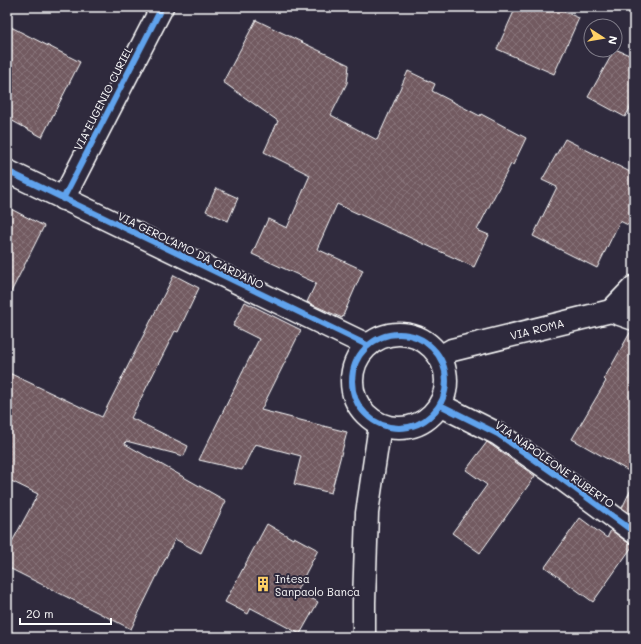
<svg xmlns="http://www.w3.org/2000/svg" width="641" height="644" viewBox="0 0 641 644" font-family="Mali,sans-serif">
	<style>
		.building { fill: url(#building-cross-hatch); stroke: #fff }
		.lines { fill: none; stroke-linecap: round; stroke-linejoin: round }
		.minor-casing { stroke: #fff; stroke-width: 25 }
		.minor { stroke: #2f2a3d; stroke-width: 22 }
		.cycleway-casing { stroke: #2f2a3d; stroke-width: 8 }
		.cycleway { stroke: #60a3ed; stroke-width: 6 }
		.labels { text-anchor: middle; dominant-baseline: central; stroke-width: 4; stroke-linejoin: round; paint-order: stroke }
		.street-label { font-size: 11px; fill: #fff; stroke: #2f2a3d }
		.poi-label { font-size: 11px; fill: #fff; stroke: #2f2a3d; text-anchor: start }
	</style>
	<defs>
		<pattern id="building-cross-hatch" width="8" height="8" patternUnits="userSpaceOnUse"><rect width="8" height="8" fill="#725a61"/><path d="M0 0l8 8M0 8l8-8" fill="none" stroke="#877379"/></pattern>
	</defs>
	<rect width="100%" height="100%" fill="#2f2a3d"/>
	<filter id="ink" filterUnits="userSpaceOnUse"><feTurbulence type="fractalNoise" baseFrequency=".025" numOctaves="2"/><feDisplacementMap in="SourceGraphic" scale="8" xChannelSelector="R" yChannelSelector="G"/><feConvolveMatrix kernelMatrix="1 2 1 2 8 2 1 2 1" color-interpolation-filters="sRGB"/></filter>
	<g filter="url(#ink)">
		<g class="building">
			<polygon points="516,7 553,7 579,18 554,74 497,49"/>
			<polygon points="256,20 349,65 347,83 331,115 377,140 408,71 435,84 432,91 480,116 481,114 526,138 513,165 511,164 477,230 489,235 474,267 337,204 317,249 363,270 342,318 307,302 316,283 252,254 268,219 287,228 310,175 264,152 278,121 223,82"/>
			<polygon points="7,25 80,62 42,137 7,118"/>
			<polygon points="615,49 634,57 634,101 625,117 588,97"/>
			<polygon points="565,139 634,174 634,228 620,221 597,268 533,236 557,187 542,180"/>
			<polygon points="216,188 238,198 228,221 206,211"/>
			<polygon points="7,207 44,226 7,300"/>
			<polygon points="174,275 199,288 178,332 175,331 131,418 188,446 184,456 126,441 125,444 226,501 201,553 175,539 131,629 7,567 7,551 38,494 7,479 7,372 102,417"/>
			<polygon points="245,302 301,330 261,410 347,432 331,493 294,484 301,456 255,444 242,470 199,460 259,339 233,326"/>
			<polygon points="631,331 634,331 634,474 572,439 606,381 604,379"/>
			<polygon points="487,442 535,476 480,553 452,533 487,485 466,470"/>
			<polygon points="634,483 634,516 622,508"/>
			<polygon points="580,518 607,538 611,530 627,542 634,544 593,602 545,567"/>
			<polygon points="267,524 293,539 294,537 318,550 297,590 318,602 300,634 251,608 248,614 225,602"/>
		</g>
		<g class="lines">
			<defs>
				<g id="minor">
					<polyline points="7,171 367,345"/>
					<polyline points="63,199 162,7"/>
					<polyline points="611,311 634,287"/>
					<circle cx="399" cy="381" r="47"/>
					<polyline points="440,357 452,350 611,311 634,319"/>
					<polyline points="440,405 498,434 558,476 634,532"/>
					<polyline points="364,637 364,602 367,513 380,425"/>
				</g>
			</defs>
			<use href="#minor" class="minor-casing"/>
			<use href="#minor" class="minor"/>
			<defs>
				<g id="cycleway">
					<polyline points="7,171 367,345"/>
					<polyline points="63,199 162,7"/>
					<circle cx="399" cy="381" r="47"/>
					<polyline points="440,405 498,434 558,476 634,532"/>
				</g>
			</defs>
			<use href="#cycleway" class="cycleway-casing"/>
			<use href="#cycleway" class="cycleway"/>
		</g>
	</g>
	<defs>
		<symbol id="building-bare" viewBox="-9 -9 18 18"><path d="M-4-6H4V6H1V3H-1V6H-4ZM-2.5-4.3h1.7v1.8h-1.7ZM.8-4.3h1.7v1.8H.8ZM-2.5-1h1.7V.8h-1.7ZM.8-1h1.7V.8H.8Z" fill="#ffd166" stroke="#2f2a3d" stroke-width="2.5" paint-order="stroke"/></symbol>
	</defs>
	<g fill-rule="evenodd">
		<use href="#building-bare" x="252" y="573" width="22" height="22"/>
	</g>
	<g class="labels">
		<g class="street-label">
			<text transform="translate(103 98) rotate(-63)">VIA EUGENIO CURIEL</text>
			<text transform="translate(191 250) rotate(26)">VIA GEROLAMO DA CARDANO</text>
			<text transform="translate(537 329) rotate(-14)">VIA ROMA</text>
			<text transform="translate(555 464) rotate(35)">VIA NAPOLEONE RUBERTO</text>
		</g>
		<g class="poi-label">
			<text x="275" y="578">Intesa<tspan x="275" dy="13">Sanpaolo Banca</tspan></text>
		</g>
	</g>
	<rect width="641" height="644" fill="none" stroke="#2f2a3d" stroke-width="24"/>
	<rect x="12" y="12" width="617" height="620" fill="none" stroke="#fff" stroke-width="1.5" filter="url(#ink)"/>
	<g transform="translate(603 38) rotate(102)"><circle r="19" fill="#2f2a3d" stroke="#827f8b"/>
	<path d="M0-3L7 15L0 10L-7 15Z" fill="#ffd166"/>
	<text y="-6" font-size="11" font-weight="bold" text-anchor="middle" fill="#ffffff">N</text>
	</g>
	<path d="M20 618v6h91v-6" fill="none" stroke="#ffffff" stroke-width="2"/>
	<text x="26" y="618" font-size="12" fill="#ffffff" stroke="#2f2a3d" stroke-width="3" paint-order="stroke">20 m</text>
</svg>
